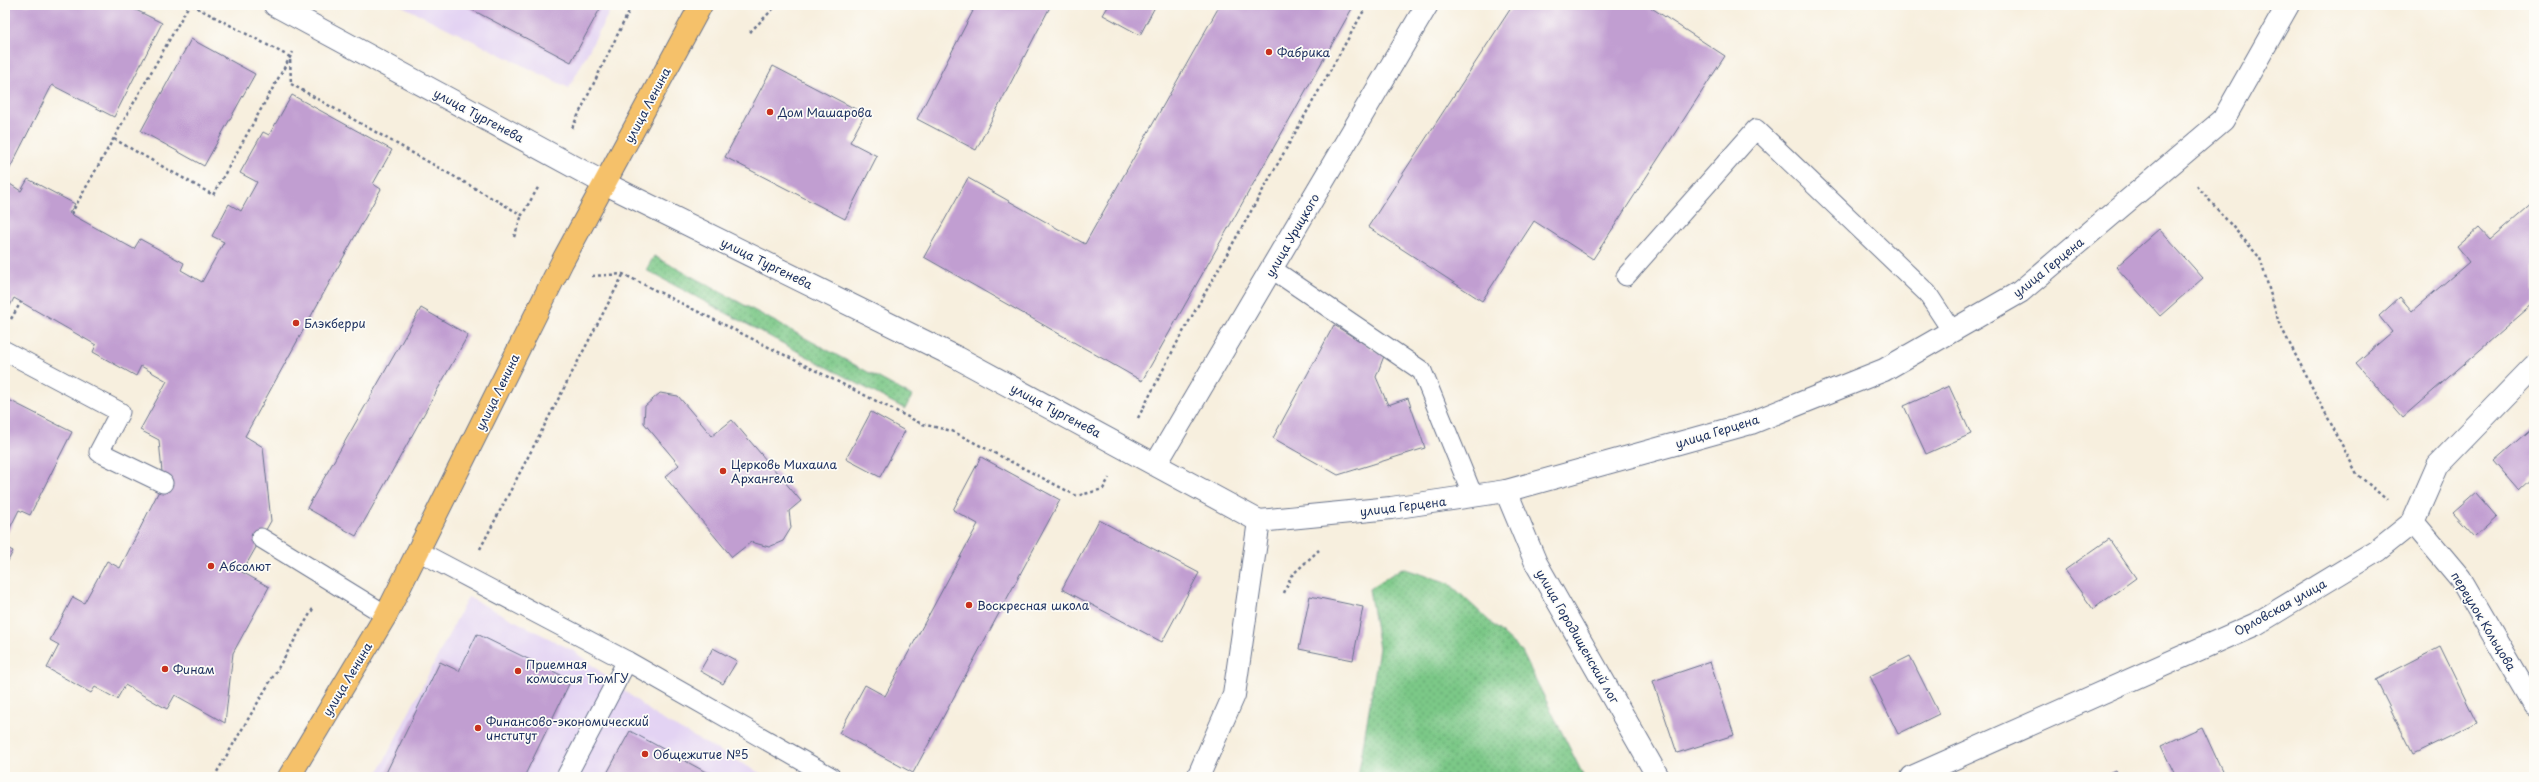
<svg xmlns="http://www.w3.org/2000/svg" width="2539" height="782" viewBox="0 0 2539 782" font-family="'Playpen Sans',sans-serif">
	<style>
		.built { fill: #e3d3f3 }
		.grass { fill: url(#grass-dots); stroke: #4b7c72 }
		.building { fill: #c19ed1 }
		.lines { fill: none; stroke-linecap: round; stroke-linejoin: round }
		.lane-casing { stroke: #68728b; stroke-width: 21 }
		.street-casing { stroke: #68728b; stroke-width: 24 }
		.primary-casing { stroke: #68728b; stroke-width: 24 }
		.path { stroke: #68728b; stroke-width: 2.5; stroke-dasharray: 3 3; stroke-linecap: butt }
		.lane { stroke: #fff; stroke-width: 19 }
		.street { stroke: #fff; stroke-width: 22 }
		.primary { stroke: #f5c16b; stroke-width: 22 }
		.poi-dot { fill: #c8321e; stroke: #fdfcf7; stroke-width: 1.5 }
		.labels { text-anchor: middle; dominant-baseline: central; stroke-width: 3.5; stroke-linejoin: round; paint-order: stroke }
		.poi-label { font-size: 12px; fill: #1b2f5e; stroke: #fdfcf7; text-anchor: start }
		.street-label { font-size: 12px; fill: #1b2f5e; stroke: #fdfcf7 }
	</style>
	<defs>
		<pattern id="grass-dots" width="8" height="8" patternUnits="userSpaceOnUse"><rect width="8" height="8" fill="#7bc887"/><path d="M2 2h.1M6 6h.1" fill="none" stroke="#64a372" stroke-width="1.8" stroke-linecap="round"/></pattern>
	</defs>
	<rect width="100%" height="100%" fill="#fdfcf7"/>
	<filter id="ink" filterUnits="userSpaceOnUse"><feTurbulence type="fractalNoise" baseFrequency=".025" numOctaves="2"/><feDisplacementMap in="SourceGraphic" scale="8" xChannelSelector="R" yChannelSelector="G"/><feConvolveMatrix kernelMatrix="1 2 1 2 8 2 1 2 1" color-interpolation-filters="sRGB"/></filter>
	<filter id="wash" filterUnits="userSpaceOnUse"><feTurbulence type="fractalNoise" baseFrequency=".012" numOctaves="4" result="noise"/><feDisplacementMap in="SourceGraphic" scale="16" xChannelSelector="R" yChannelSelector="G"/><feGaussianBlur stdDeviation="0.9" result="paint"/><feColorMatrix in="noise" values="0 0 0 0 0 0 0 0 0 0 0 0 0 0 0 0 0 1.4 0 .05"/><feComposite in="paint" operator="in"/></filter>
	<g filter="url(#wash)">
		<rect width="100%" height="100%" fill="#f7efde"/>
		<g class="built">
			<polygon points="400,5 613,5 569,88"/>
			<polygon points="468,597 574,651 658,717 767,777 376,777"/>
		</g>
		<g class="grass">
			<polygon points="654,256 912,396 905,409 646,270"/>
			<polygon points="1402,568 1449,583 1522,652 1584,777 1358,777 1379,648 1369,589"/>
		</g>
		<g id="blocks">
			<g class="building">
				<polygon points="5,5 126,5 162,23 114,117 52,85 5,178"/>
				<polygon points="463,5 602,5 571,62"/>
				<polygon points="962,5 1051,5 976,150 917,119 973,11"/>
				<polygon points="1109,5 1156,5 1140,35 1103,15"/>
				<polygon points="1220,5 1354,5 1142,381 924,257 968,178 1085,244"/>
				<polygon points="1513,5 1647,5 1725,56 1593,259 1534,221 1482,301 1368,227"/>
				<polygon points="191,39 255,74 204,166 141,131"/>
				<polygon points="773,66 865,114 850,142 877,156 845,219 725,157"/>
				<polygon points="292,95 392,150 373,184 381,189 245,436 263,447 271,521 242,572 269,587 233,653 225,723 175,695 167,709 125,685 117,699 95,687 91,693 47,668 59,645 50,640 73,597 84,603 107,561 120,568 163,483 159,440 140,430 167,381 141,366 136,376 93,352 96,345 14,298 10,306 5,303 5,181 21,191 28,179 75,204 69,213 134,249 140,239 184,263 181,270 202,282 224,242 212,236 229,204 241,211 257,182 240,173 263,132 269,135"/>
				<polygon points="2534,202 2534,303 2403,417 2356,363 2392,332 2379,316 2400,297 2412,311 2469,262 2457,247 2479,228 2490,240"/>
				<polygon points="2159,229 2203,278 2160,316 2116,267"/>
				<polygon points="421,308 468,335 356,536 307,508"/>
				<polygon points="1334,325 1384,356 1376,377 1388,405 1408,398 1425,448 1338,475 1273,438"/>
				<polygon points="1949,386 1971,434 1926,454 1904,406"/>
				<polygon points="660,393 678,396 712,436 732,420 801,501 789,511 791,528 783,541 769,547 751,542 732,557 665,477 679,465 644,423 645,406"/>
				<polygon points="5,398 72,432 30,515 19,510 5,538"/>
				<polygon points="871,412 905,431 880,477 846,459"/>
				<polygon points="2534,426 2534,476 2519,490 2494,461"/>
				<polygon points="981,457 1060,500 913,773 839,733 865,685 885,696 978,524 953,510"/>
				<polygon points="2476,493 2497,517 2475,537 2453,513"/>
				<polygon points="1099,520 1199,573 1162,642 1062,589"/>
				<polygon points="2109,539 2136,578 2093,609 2065,570"/>
				<polygon points="5,547 13,551 5,567"/>
				<polygon points="1310,596 1363,607 1353,660 1299,649"/>
				<polygon points="477,634 571,680 524,777 384,777 440,662 459,671"/>
				<polygon points="2440,647 2477,723 2413,754 2376,680"/>
				<polygon points="713,648 737,661 723,684 700,671"/>
				<polygon points="1910,656 1939,714 1898,734 1870,676"/>
				<polygon points="1710,662 1734,735 1677,753 1653,681"/>
				<polygon points="2202,727 2225,777 2176,777 2161,746"/>
				<polygon points="630,731 715,777 605,777"/>
				<polygon points="2115,771 2118,777 2102,777"/>
			</g>
		</g>
	</g>
	<g filter="url(#ink)">
		<use href="#blocks" fill-opacity="0" stroke="#68728b" stroke-width="1"/>
		<g class="lines">
			<defs>
				<g id="lane">
					<polyline points="1272,269 1422,371 1473,496"/>
					<polyline points="1626,276 1756,129 1927,293 1952,331"/>
					<polyline points="5,351 120,412 99,452 163,483"/>
					<polyline points="261,538 386,615"/>
					<polyline points="418,551 627,661 831,777"/>
					<polyline points="566,777 627,661"/>
				</g>
				<g id="street">
					<polyline points="275,5 604,183 958,358 1259,521"/>
					<polyline points="1156,464 1427,5"/>
					<polyline points="1506,491 1536,563 1658,777"/>
					<polyline points="1259,521 1391,508 1506,491 1751,423 1884,370 2020,292 2223,120 2288,5"/>
					<polyline points="2413,522 2460,578 2534,705"/>
					<polyline points="1198,777 1234,695 1259,521"/>
					<polyline points="1912,777 2256,624 2378,550 2413,522 2438,465 2534,366"/>
				</g>
				<polyline id="primary" points="289,777 386,615 562,262 701,5"/>
			</defs>
			<use href="#lane" class="lane-casing"/>
			<use href="#street" class="street-casing"/>
			<use href="#primary" class="primary-casing"/>
			<g class="path">
				<polyline points="192,5 290,57 291,84 522,215 539,186"/>
				<polyline points="750,32 777,5"/>
				<polyline points="572,128 632,5"/>
				<polyline points="114,139 213,195 293,52"/>
				<polyline points="2197,186 2260,258 2279,323 2357,474 2387,500"/>
				<polyline points="71,214 189,5"/>
				<polyline points="514,237 522,215"/>
				<polyline points="592,276 623,274 922,424 952,431 1077,496 1103,489 1109,478"/>
				<polyline points="11,319 21,302"/>
				<polyline points="1138,418 1178,341 1367,5"/>
				<polyline points="480,549 623,275"/>
				<polyline points="1284,593 1291,576 1319,550"/>
				<polyline points="214,777 314,607"/>
			</g>
			<use href="#lane" class="lane"/>
			<use href="#street" class="street"/>
			<use href="#primary" class="primary"/>
		</g>
	</g>
	<g class="poi-dot">
		<circle cx="1269" cy="52" r="4"/>
		<circle cx="770" cy="112" r="4"/>
		<circle cx="296" cy="323" r="4"/>
		<circle cx="723" cy="471" r="4"/>
		<circle cx="211" cy="566" r="4"/>
		<circle cx="969" cy="605" r="4"/>
		<circle cx="165" cy="669" r="4"/>
		<circle cx="518" cy="671" r="4"/>
		<circle cx="478" cy="728" r="4"/>
		<circle cx="645" cy="754" r="4"/>
	</g>
	<g class="labels">
		<g class="poi-label">
			<text x="1277" y="52">Фабрика</text>
			<text x="778" y="112">Дом Машарова</text>
			<text x="304" y="323">Блэкберри</text>
			<text x="731" y="464">Церковь Михаила<tspan x="731" dy="14">Архангела</tspan></text>
			<text x="219" y="566">Абсолют</text>
			<text x="977" y="605">Воскресная школа</text>
			<text x="526" y="664">Приемная<tspan x="526" dy="14">комиссия ТюмГУ</tspan></text>
			<text x="173" y="669">Финам</text>
			<text x="486" y="721">Финансово-экономический<tspan x="486" dy="14">институт</tspan></text>
			<text x="653" y="754">Общежитие №5</text>
		</g>
		<g class="street-label">
			<text transform="translate(647 105) rotate(-62)">улица Ленина</text>
			<text transform="translate(479 115) rotate(28)">улица Тургенева</text>
			<text transform="translate(1292 235) rotate(-60)">улица Урицкого</text>
			<text transform="translate(767 263) rotate(26)">улица Тургенева</text>
			<text transform="translate(2048 267) rotate(-39)">улица Герцена</text>
			<text transform="translate(497 392) rotate(-64)">улица Ленина</text>
			<text transform="translate(1056 410) rotate(28)">улица Тургенева</text>
			<text transform="translate(1717 431) rotate(-17)">улица Герцена</text>
			<text transform="translate(1403 506) rotate(-7)">улица Герцена</text>
			<text transform="translate(2280 607) rotate(-29)">Орловская улица</text>
			<text transform="translate(2484 621) rotate(59)">переулок Кольцова</text>
			<text transform="translate(1578 636) rotate(60)">улица Городищенский лог</text>
			<text transform="translate(347 679) rotate(-59)">улица Ленина</text>
		</g>
	</g>
	<rect width="2539" height="782" fill="none" stroke="#fdfcf7" stroke-width="20"/>
</svg>
